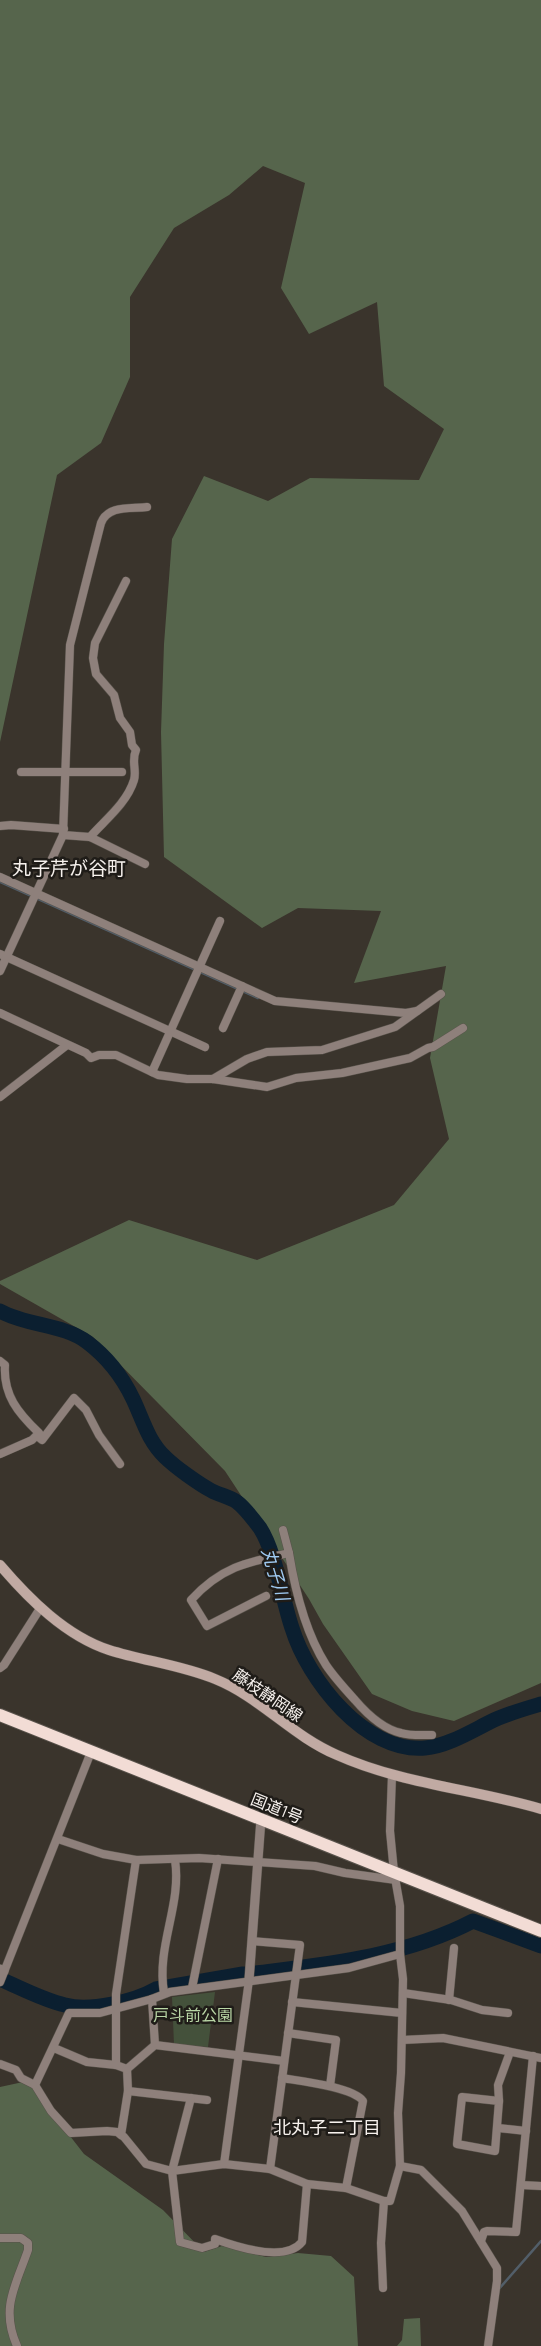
<svg xmlns="http://www.w3.org/2000/svg" width="541" height="2346" viewBox="0 0 541 2346" font-family="Manrope,'Noto Sans JP',sans-serif">
	<style>
		.green { fill: #44513b }
		.forest { fill: #56654c }
		.lines { fill: none; stroke-linecap: round; stroke-linejoin: round }
		.stream { stroke: #525e69; stroke-width: 2.5 }
		.river { stroke: #0b1f30; stroke-width: 15 }
		.minor-casing { stroke: #58524b; stroke-width: 9 }
		.tertiary-casing { stroke: #58524b; stroke-width: 10 }
		.secondary-casing { stroke: #58524b; stroke-width: 11 }
		.trunk-casing { stroke: #58524b; stroke-width: 14 }
		.minor { stroke: #8e807b; stroke-width: 8 }
		.tertiary { stroke: #8e807b; stroke-width: 9 }
		.secondary { stroke: #c1aaa3; stroke-width: 10 }
		.trunk { stroke: #f2dcd5; stroke-width: 12 }
		.labels { text-anchor: middle; dominant-baseline: central; stroke-width: 5; stroke-linejoin: round; paint-order: stroke }
		.street-label { font-size: 16px; fill: #f6f1ed; stroke: #1f1c18 }
		.park-label { font-size: 16px; fill: #b9d6a5; stroke: #1f1c18 }
		.water-label { font-size: 18px; font-style: italic; fill: #9ec9f0; stroke: #1f1c18 }
		.neighbourhood-label { font-size: 18px; fill: #f6f1ed; stroke: #1f1c18 }
		.quarter-label { font-size: 19px; fill: #f6f1ed; stroke: #1f1c18 }
	</style>
	<rect width="100%" height="100%" fill="#3a342c"/>
	<polygon class="green" points="215,1992 208,2047 174,2044 172,1997"/>
	<g class="forest">
		<polygon points="0,0 541,0 541,1683 454,1721 412,1711 372,1694 323,1624 309,1599 225,1471 93,1337 0,1284 0,1281 129,1220 257,1260 394,1205 449,1139 430,1058 446,966 354,983 381,911 298,908 262,928 164,857 161,732 164,644 172,539 204,476 268,501 310,478 419,480 444,429 384,386 377,302 309,334 281,288 305,183 263,166 229,195 174,228 130,297 130,377 101,443 57,475 0,742"/>
		<polygon points="23,2082 32,2087 84,2154 163,2210 204,2252 222,2246 266,2257 298,2253 331,2256 354,2277 358,2346 0,2346 0,2087"/>
		<polygon points="420,2318 421,2346 397,2346 402,2340 404,2319"/>
	</g>
	<g class="lines">
		<g class="stream">
			<polyline points="0,882 258,998"/>
			<polyline points="498,2290 541,2241"/>
		</g>
		<g class="river">
			<path d="M0 1311C27 1326 63 1324 87 1342 107 1357 123 1378 133 1399 143 1420 148 1441 165 1457 175 1467 199 1484 212 1491 220 1495 230 1497 237 1502 245 1508 254 1520 260 1528 276 1553 282 1599 292 1628 308 1680 365 1753 425 1748 447 1746 470 1732 490 1722 506 1714 524 1709 541 1704"/>
			<path d="M256 1973C329 1964 406 1956 473 1921L541 1946"/>
			<path d="M0 1979C21 1988 43 2000 65 2005 90 2012 135 2001 156 1989L243 1974"/>
		</g>
		<defs>
			<g id="minor">
				<polyline points="21,772 122,772"/>
				<polyline points="0,826 11,825 64,829"/>
				<polyline points="63,835 90,837 145,864"/>
				<path d="M90 837C105 820 127 803 134 780 137 770 131 761 136 750L132 745 130 732 120 718 114 695 96 674 93 658 95 643 126 581"/>
				<polyline points="0,877 275,1001 406,1013 417,1011"/>
				<polyline points="0,954 205,1047"/>
				<path d="M0 971 63 835 70 645 101 523C108 505 130 509 147 507"/>
				<polyline points="0,1013 86,1053 91,1058 99,1055 116,1055 158,1075 187,1079 213,1079 267,1087 296,1078 342,1073 410,1058 428,1048 433,1047 463,1028"/>
				<polyline points="223,1028 242,986"/>
				<polyline points="152,1072 220,921"/>
				<polyline points="213,1079 247,1059 267,1052 322,1050 395,1027 441,994"/>
				<polyline points="0,1097 67,1045"/>
				<path d="M0 1361 5 1365C3 1395 18 1413 39 1433L32 1440 0 1454"/>
				<polyline points="37,1436 42,1440 74,1398 86,1410 99,1435 120,1464"/>
				<path d="M289 1553C295 1590 305 1632 326 1665 334 1677 345 1689 355 1700 367 1714 383 1729 401 1733 411 1736 421 1735 432 1735"/>
				<path d="M266 1596 207 1626 191 1600C221 1567 247 1562 289 1553L283 1530"/>
				<polyline points="0,1668 4,1665 41,1607"/>
				<polyline points="58,1839 103,1854 136,1860 199,1858 315,1866 345,1873 396,1880"/>
				<polyline points="252,1941 300,1945 270,2169"/>
				<polyline points="0,1982 91,1752"/>
				<polyline points="192,1988 218,1859"/>
				<path d="M164 1993C156 1946 182 1905 175 1860"/>
				<polyline points="403,1993 451,2000 482,2010 508,2013"/>
				<polyline points="152,1999 155,2045"/>
				<polyline points="449,2000 454,1948"/>
				<polyline points="292,2002 402,2013"/>
				<polyline points="288,2033 336,2040 330,2086"/>
				<polyline points="402,2040 443,2038 541,2058"/>
				<polyline points="54,2048 87,2062 116,2065 127,2069 128,2091 121,2135"/>
				<polyline points="0,2064 16,2070 21,2078 35,2085 51,2111 71,2133 107,2131 117,2132 124,2137 146,2164 172,2171 224,2164 270,2169 307,2184 346,2188 384,2201 390,2201 400,2166 398,2113 401,2073 403,1979 400,1954 400,1906 394,1872 390,1831 392,1775"/>
				<polyline points="116,2065 116,1994 136,1860"/>
				<polyline points="127,2069 155,2045 284,2061"/>
				<path d="M282 2078C300 2081 353 2087 363 2101L346 2188"/>
				<polyline points="35,2085 69,2013 100,2013 152,1999 170,1992 349,1968 400,1954"/>
				<polyline points="128,2091 207,2100"/>
				<polygon points="462,2097 499,2101 495,2151 457,2144"/>
				<path d="M191 2098 172 2171 180 2242 202 2248 215 2244V2239C237 2247 285 2263 302 2242L307 2184"/>
				<polyline points="499,2101 498,2085 510,2052"/>
				<polyline points="498,2128 526,2131"/>
				<polyline points="224,2164 249,1980"/>
				<polyline points="400,2166 421,2170 462,2211 497,2268 497,2281 488,2346"/>
				<polyline points="521,2185 541,2186"/>
				<path d="M0 2238H21L28 2243V2250C16 2285 0 2308 17 2346"/>
				<polyline points="481,2241 484,2232 487,2231 516,2232 533,2056"/>
				<polyline points="383,2288 381,2243 384,2201"/>
			</g>
			<g id="tertiary">
				<polyline points="0,1969 4,1971"/>
				<polyline points="249,1980 261,1819"/>
			</g>
			<path id="secondary" d="M0 1565C29 1599 66 1636 109 1650 144 1661 181 1665 215 1679 260 1697 292 1736 337 1755 402 1784 473 1789 541 1809"/>
			<polyline id="trunk" points="0,1715 541,1931"/>
		</defs>
		<use href="#minor" class="minor-casing"/>
		<use href="#tertiary" class="tertiary-casing"/>
		<use href="#secondary" class="secondary-casing"/>
		<use href="#trunk" class="trunk-casing"/>
		<use href="#minor" class="minor"/>
		<use href="#tertiary" class="tertiary"/>
		<use href="#secondary" class="secondary"/>
		<use href="#trunk" class="trunk"/>
	</g>
	<g class="labels">
		<g class="street-label">
			<text transform="translate(268 1695) rotate(34)">藤枝静岡線</text>
			<text transform="translate(277 1808) rotate(22)">国道1号</text>
		</g>
		<g class="park-label">
			<text x="193" y="2015">戸斗前公園</text>
		</g>
		<g class="water-label">
			<text transform="translate(276 1574) rotate(73)">丸子川</text>
		</g>
		<g class="neighbourhood-label">
			<text x="327" y="2127">北丸子二丁目</text>
		</g>
		<g class="quarter-label">
			<text x="69" y="868">丸子芹が谷町</text>
		</g>
	</g>
</svg>
